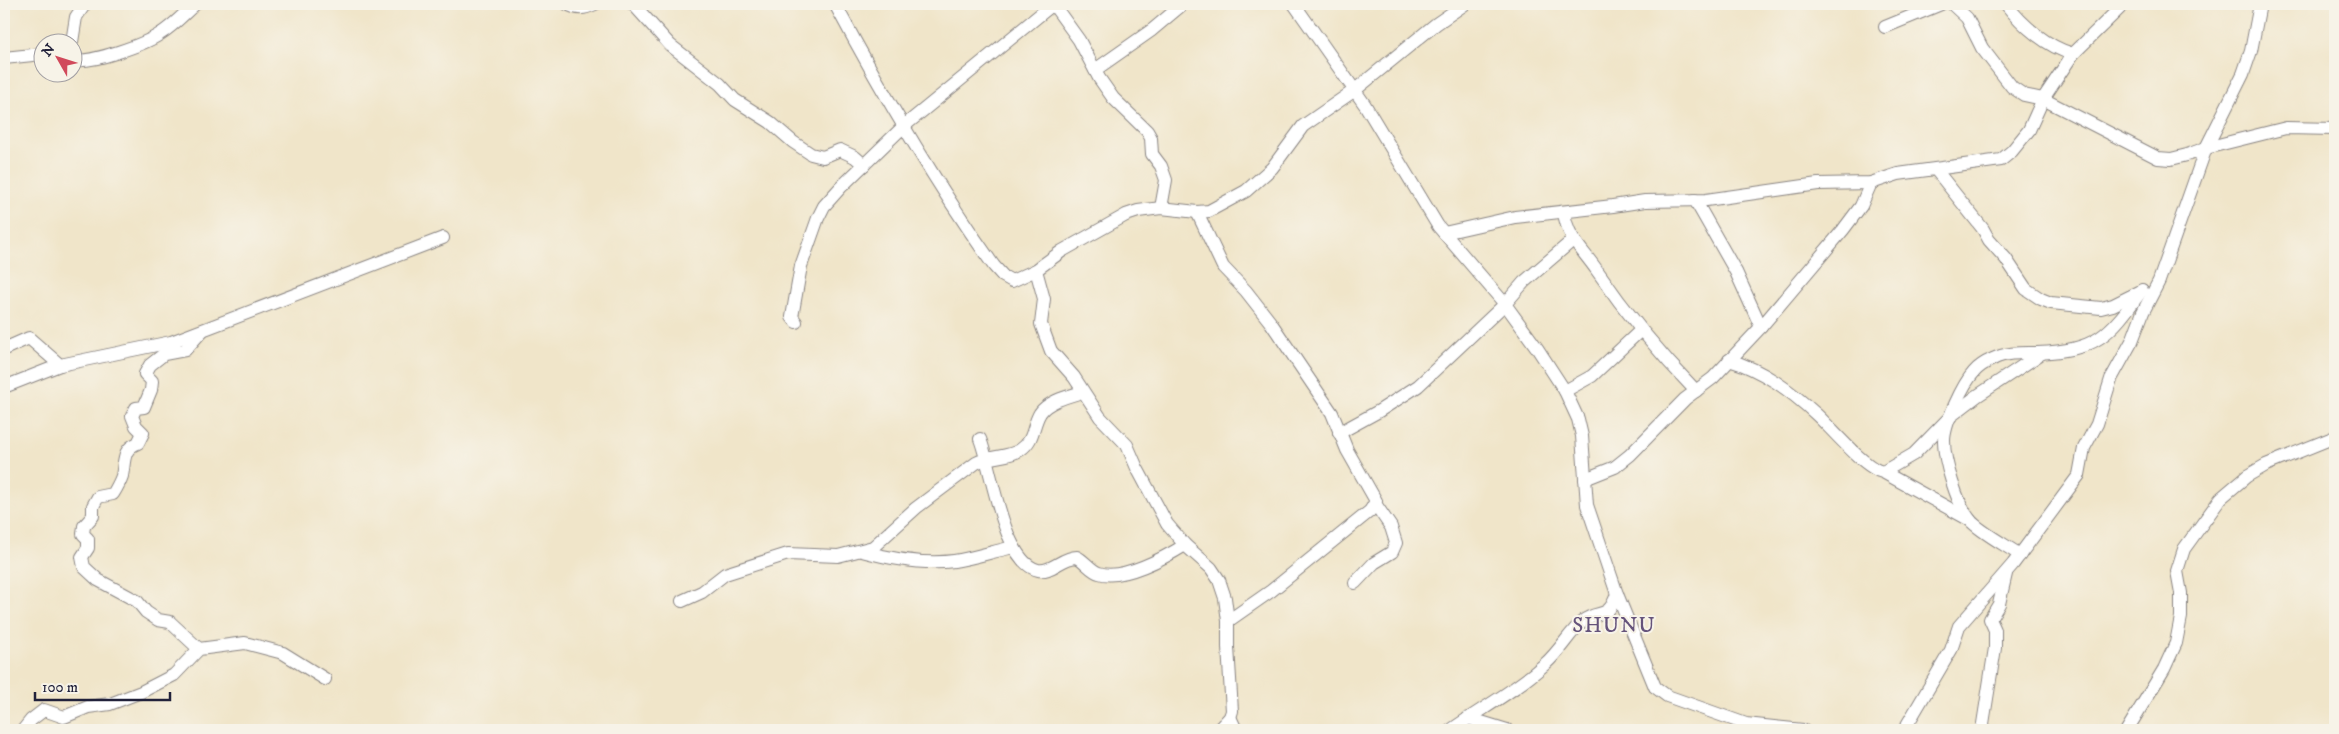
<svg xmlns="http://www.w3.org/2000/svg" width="2339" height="734" viewBox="0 0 2339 734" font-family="'IM FELL DW Pica',serif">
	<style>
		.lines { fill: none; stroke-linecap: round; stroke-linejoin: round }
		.minor-casing { stroke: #898482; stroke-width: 14 }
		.minor { stroke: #fff; stroke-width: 12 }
		.labels { text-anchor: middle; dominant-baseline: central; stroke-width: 4; stroke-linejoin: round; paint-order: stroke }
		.quarter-label { font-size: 21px; letter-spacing: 1px; fill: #65537b; stroke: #f7f3e8 }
	</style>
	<rect width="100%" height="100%" fill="#f7f3e8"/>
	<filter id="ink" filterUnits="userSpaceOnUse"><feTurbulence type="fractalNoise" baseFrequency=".02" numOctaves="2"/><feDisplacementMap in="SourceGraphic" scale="10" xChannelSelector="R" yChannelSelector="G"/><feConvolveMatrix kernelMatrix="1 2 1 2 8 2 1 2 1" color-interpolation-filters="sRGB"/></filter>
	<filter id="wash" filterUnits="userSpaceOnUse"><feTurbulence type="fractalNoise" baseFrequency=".0096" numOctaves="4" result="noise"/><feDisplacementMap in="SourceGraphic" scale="20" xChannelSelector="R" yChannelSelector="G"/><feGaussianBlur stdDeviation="1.12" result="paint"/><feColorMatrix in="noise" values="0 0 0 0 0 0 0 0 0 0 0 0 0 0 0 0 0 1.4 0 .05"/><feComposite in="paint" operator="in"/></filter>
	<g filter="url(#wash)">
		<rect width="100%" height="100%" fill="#f0e5c9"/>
	</g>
	<g filter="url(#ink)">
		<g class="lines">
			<defs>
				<g id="minor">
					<path d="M567 4C578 10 584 9 595 4"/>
					<polyline points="633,4 670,45 720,84 735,100 770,122 793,142 811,154 823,157 840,150 855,157 864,165"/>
					<path d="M835 4C883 94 935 183 994 266L1003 276 1012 281 1036 270 1062 251 1126 215 1138 211 1161 208 1197 212 1209 211 1246 191 1272 168 1303 126 1355 90 1436 24 1465 4"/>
					<polyline points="1053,4 1079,40 1099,78 1113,98 1147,131 1151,138 1152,154 1161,166 1166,180 1161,208"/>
					<polyline points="1294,4 1365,105 1438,226 1505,304 1537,348 1565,391 1578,419 1582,436 1587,505 1617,594 1655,687 1667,696 1746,724 1803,730"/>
					<polyline points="1952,4 1967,18 1982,48 2012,87 2024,95 2043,99 2158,158 2171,159 2187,155 2206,148 2286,128 2335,129"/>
					<path d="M2006 4C2022 25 2047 47 2073 54"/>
					<polyline points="1885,27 1941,4"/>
					<polyline points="72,42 76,17 85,4"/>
					<polyline points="4,58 42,54"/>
					<path d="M72 59C87 66 147 43 160 34 173 26 184 14 195 4"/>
					<polyline points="1095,70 1152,30 1183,4"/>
					<polyline points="1936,170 1983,229 1989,240 2006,259 2026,289 2041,299 2051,303 2101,308 2113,305 2139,292"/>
					<polyline points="1695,200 1736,272 1761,327"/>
					<polyline points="1197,212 1223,267 1246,291 1271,323 1332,413 1347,450 1376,501 1370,511 1271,591 1228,621"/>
					<path d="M1564 212C1567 237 1582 249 1596 269 1626 313 1658 352 1696 391"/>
					<polyline points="1444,233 1515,217 1613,206 1645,201 1706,200 1818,184 1871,183 1898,174 2001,160 2012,151 2029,130 2043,99 2073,54 2124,4"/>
					<polyline points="1036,270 1044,299 1041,324 1051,351 1074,377 1100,417 1127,445 1137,468 1167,524 1185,545 1211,568 1219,580 1225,598 1228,621 1228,647 1232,711 1230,717 1218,730"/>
					<polyline points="796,322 792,317 801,266 818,218 824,206 841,187 904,126 1053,4"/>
					<polyline points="4,349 29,338 60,365 171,342 443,238"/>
					<path d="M1729 360C1763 370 1791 391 1817 415 1831 428 1865 469 1883 472L1914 454 1951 416 1977 396 2042 353"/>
					<polyline points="4,387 60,365"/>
					<polyline points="1565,391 1592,376 1641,330"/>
					<polyline points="1339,433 1379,411 1418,386 1505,304 1524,282 1573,240"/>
					<path d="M980 439C992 469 1003 562 1038 570 1051 573 1062 557 1077 557 1085 561 1091 571 1099 573 1122 581 1166 557 1185 545"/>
					<polyline points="1883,472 1970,520"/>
					<polyline points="1585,479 1615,467 1630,455 1685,399 1713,378 1761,327 1843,230 1861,206 1871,183"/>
					<path d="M862 551C891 559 923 565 954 561 974 558 994 551 1014 547"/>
					<path d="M2020 555C2007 546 1979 531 1970 520 1957 504 1944 461 1944 441 1944 424 1963 384 1974 372 1979 366 1986 362 1993 359 2006 352 2022 353 2037 353 2097 350 2108 337 2142 290"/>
					<polyline points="1355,583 1374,563 1392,552 1396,543 1391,527 1376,505"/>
					<path d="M682 601 702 592 725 574 788 554 838 556 873 547 916 508 976 463C990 455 1008 458 1020 450 1035 440 1032 426 1040 413 1048 401 1069 396 1082 392"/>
					<path d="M199 649 170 622 158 620 146 612 137 601 98 580 84 567 82 557 88 548V539L83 534 84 526 93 516V506L98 497 113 494C116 489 120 482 122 476 125 461 122 449 138 443L143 433 136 426 132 416 136 408 144 407 151 390 152 381 145 374 150 365 164 354 185 350 202 331"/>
					<polyline points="1230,717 1236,730"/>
					<polyline points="1468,718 1507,730"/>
					<polyline points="23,730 31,720 44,710 64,717 88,707 110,704 141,692 174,675 199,649 245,643 283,653 325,679"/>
					<path d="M1451 730C1483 708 1516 690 1545 664 1560 651 1569 633 1583 621 1600 608 1607 622 1617 594"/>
					<polyline points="1904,730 1951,650 1959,626 2013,564 2079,475 2084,448 2097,424 2111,379 2132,341 2143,312 2159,281 2206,148 2243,74 2251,51 2260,4"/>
					<polyline points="1982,730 1995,648 1995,630 1990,619 1999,604 2006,574"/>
					<polyline points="2127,730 2164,669 2176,643 2181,617 2181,593 2177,571 2184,549 2221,498 2247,476 2266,465 2335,437"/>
				</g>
			</defs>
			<use href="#minor" class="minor-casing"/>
			<use href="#minor" class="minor"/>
		</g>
	</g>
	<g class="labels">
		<g class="quarter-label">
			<text x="1614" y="626">SHUNU</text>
		</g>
	</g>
	<rect width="2339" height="734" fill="none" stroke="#f7f3e8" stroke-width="20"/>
	<g transform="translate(58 58) rotate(309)"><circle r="24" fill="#f7f3e8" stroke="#a29fa3"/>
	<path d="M0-4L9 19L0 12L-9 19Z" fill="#d1495b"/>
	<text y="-8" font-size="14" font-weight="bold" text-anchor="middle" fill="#22223b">N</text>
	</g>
	<path d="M35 692v8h135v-8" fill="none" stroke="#22223b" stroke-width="2.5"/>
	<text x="42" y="692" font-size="15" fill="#22223b" stroke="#f7f3e8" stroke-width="4" paint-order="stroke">100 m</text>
</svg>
